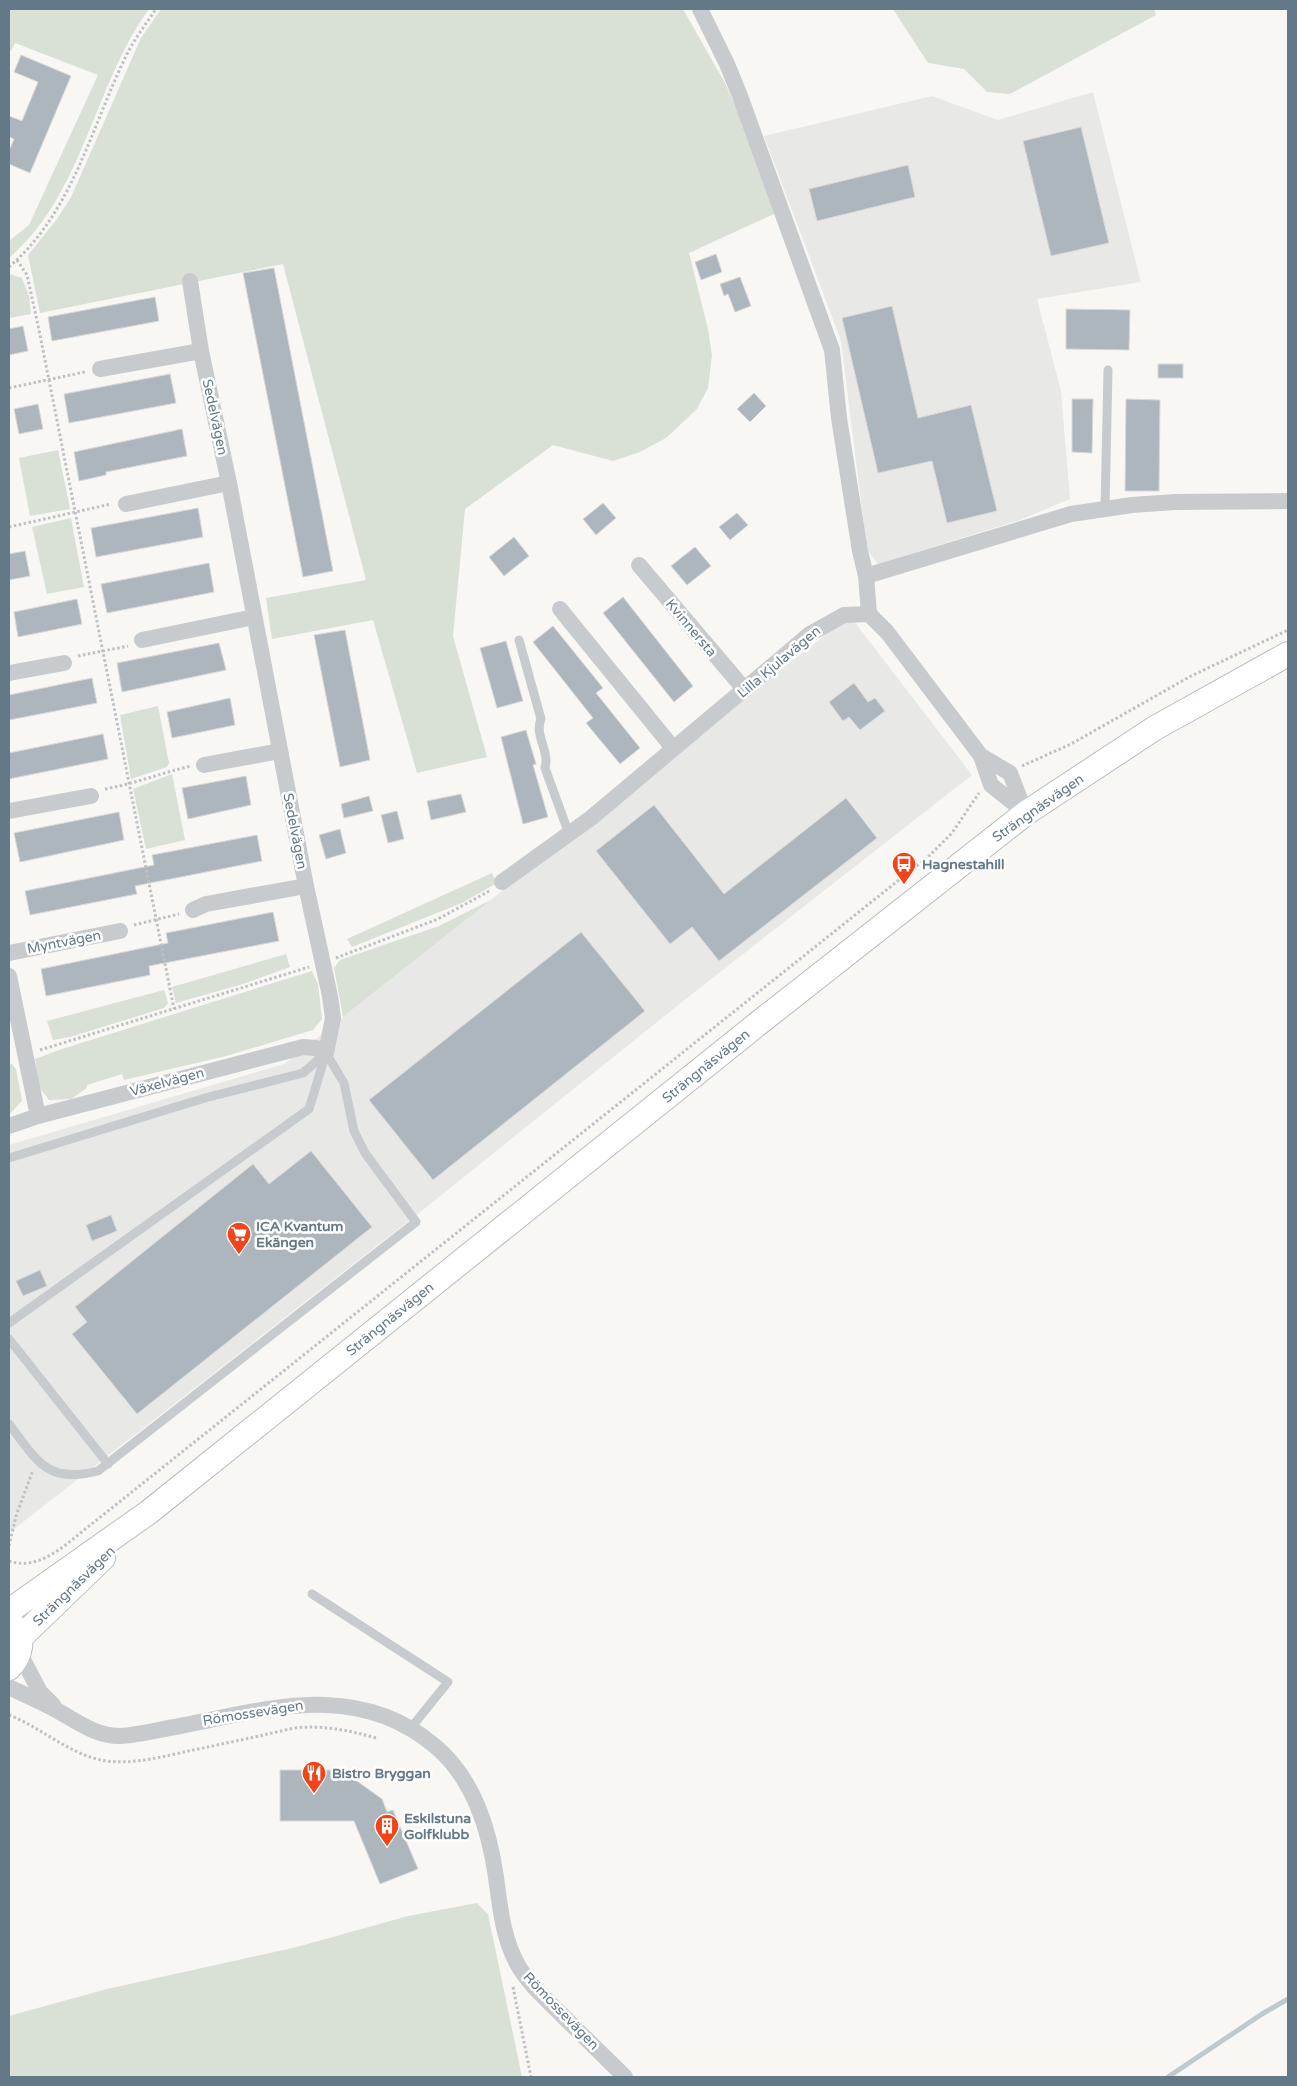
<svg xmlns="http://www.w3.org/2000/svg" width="1297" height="2086" viewBox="0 0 1297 2086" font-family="'Varela Round',sans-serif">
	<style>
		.built { fill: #e8e9e7 }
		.green { fill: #d9e0d5 }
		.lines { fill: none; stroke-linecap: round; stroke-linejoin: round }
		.stream { stroke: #bdcace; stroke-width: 5 }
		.building { fill: #adb6bc; stroke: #d9d9d7 }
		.secondary-casing { stroke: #b7bdc1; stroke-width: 26 }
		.path { stroke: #bec1c3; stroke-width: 3; stroke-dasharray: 2.5 2.5; stroke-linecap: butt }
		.lane { stroke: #c7cbce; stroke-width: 9 }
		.street { stroke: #c7cbce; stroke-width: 16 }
		.secondary { stroke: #fff; stroke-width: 24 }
		.labels { text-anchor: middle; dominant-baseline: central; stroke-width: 5; stroke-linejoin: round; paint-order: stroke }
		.street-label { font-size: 14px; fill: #647988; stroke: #fff }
		.poi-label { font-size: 14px; font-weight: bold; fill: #647988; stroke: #fff; text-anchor: start }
	</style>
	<rect width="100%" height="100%" fill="#f8f7f4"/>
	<g class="built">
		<polygon points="1093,92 1141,282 1037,299 1061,391 1070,499 1020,520 878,564 867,550 841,341 764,136 932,96 998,120"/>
		<polygon points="850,616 972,775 687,998 424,1209 9,1533 9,1145 284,1064 491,900 569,834"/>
	</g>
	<g class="green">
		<path d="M9 9H149C93 86 84 194 9 258V241L29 225 98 75 15 43 11 51 9 50Z"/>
		<polygon points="161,9 683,9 725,83 749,137 776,213 689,253 708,329 712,355 708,388 697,409 666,438 640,452 613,461 553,445 465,509 453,636 487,757 417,773 373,620 272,639 266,598 366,580 283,264 40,313 28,255 57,219 71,197 141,38"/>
		<polygon points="893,9 1154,9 1156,15 1010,94 987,92 964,69 928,63"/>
		<polygon points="10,274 22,278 29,296 31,314 9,318"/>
		<polygon points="58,450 70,509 30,516 19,458"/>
		<polygon points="71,518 84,587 47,594 32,527"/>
		<polygon points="158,706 169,763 167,767 131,779 120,715"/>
		<polygon points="172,774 185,840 146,849 133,789"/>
		<polygon points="492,873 497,883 462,903 352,947 347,939"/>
		<polygon points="491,900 343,1017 334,968 340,960 439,926"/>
		<polygon points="286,954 290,967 246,983 176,1003 172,987"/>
		<polygon points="312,971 318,984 322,1019 313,1030 226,1056 124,1080 122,1074 87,1085 87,1088 71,1099 49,1100 39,1087 35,1059 62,1049"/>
		<polygon points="164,990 168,1003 164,1008 70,1037 53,1040 47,1021"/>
		<polygon points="12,1064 16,1069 22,1101 9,1115 9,1065"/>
		<polygon points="477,1903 488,1914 522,2077 9,2077 9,2016 107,1989 297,1947 408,1916"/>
	</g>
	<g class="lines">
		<polyline class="stream" points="1168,2077 1262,2014 1288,1999"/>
	</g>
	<g class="building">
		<polygon points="21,55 71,76 30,173 9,164 9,151 14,139 9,137 9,116 22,121 38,82 14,72"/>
		<polygon points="1081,127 1109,243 1051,256 1023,141"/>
		<polygon points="908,165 915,197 817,221 809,189"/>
		<polygon points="716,254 722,272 701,280 695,262"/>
		<polygon points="274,268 333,571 303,577 243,273"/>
		<polygon points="740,277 751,306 735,312 728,294 724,296 720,284"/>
		<polygon points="155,297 159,321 52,341 48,317"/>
		<polygon points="892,306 918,418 971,405 997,511 947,523 932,461 878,473 842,318"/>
		<polygon points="1066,309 1130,310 1129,350 1066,349"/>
		<polygon points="23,326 28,351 9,355 9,329"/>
		<rect x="1158" y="364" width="25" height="14"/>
		<polygon points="170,374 176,403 69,423 64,394"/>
		<polygon points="754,393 766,406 750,422 737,409"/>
		<polygon points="1072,399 1093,399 1092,453 1072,452"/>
		<polygon points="1126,399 1160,400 1159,491 1125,491"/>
		<polygon points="38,404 43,429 19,434 14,409"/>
		<polygon points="182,429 187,456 106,472 106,475 79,481 74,452"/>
		<polygon points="603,503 616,518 596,535 583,519"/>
		<polygon points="198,508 203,537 96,557 91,528"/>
		<polygon points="737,513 748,525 730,540 719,527"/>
		<polygon points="514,537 529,556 504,576 489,557"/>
		<polygon points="695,547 711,566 687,585 671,566"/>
		<polygon points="25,551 30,576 9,580 9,554"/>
		<polygon points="209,563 214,592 107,613 101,584"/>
		<polygon points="623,597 693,686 674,702 603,613"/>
		<polygon points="77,599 82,624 18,637 14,612"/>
		<polygon points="553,626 603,688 596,693 640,748 620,764 586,723 593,718 533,642"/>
		<polygon points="345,630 370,760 340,767 314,635"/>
		<polygon points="506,641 523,701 497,708 480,648"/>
		<polygon points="219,643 226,670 122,692 117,663"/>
		<polygon points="92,678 97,703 9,720 9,695"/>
		<polygon points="854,683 868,702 875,698 885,711 860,730 849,717 843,721 829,702"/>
		<polygon points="230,698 235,725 172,738 167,712"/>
		<polygon points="526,730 536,764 533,765 548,817 523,824 501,737"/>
		<polygon points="103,734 108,759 9,779 9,753"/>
		<polygon points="246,776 251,805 188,819 182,788"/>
		<polygon points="461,794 466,812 431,820 427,801"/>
		<polygon points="369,796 373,811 344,818 341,804"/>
		<polygon points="846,798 877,838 719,961 692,927 670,944 596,851 654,805 724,894"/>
		<polygon points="397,811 404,839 388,843 381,815"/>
		<polygon points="119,812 124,840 20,862 14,833"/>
		<polygon points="340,829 346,853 326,859 319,835"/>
		<polygon points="257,835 262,861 135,886 137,894 30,915 25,891 154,865 152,855"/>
		<polygon points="273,912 279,941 149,966 150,975 46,996 41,969 168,943 166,933"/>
		<polygon points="581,932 645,1011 433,1180 369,1100"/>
		<polygon points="311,1151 372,1227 137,1414 72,1334 87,1322 75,1307 253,1164 269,1184"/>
		<polygon points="111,1215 117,1231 92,1241 86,1225"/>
		<polygon points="40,1270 47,1286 23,1296 16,1281"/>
		<polygon points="280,1770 345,1770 345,1779 354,1779 382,1799 387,1812 393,1810 418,1869 380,1884 354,1821 280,1821"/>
	</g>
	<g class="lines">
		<defs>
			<g id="secondary">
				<polyline points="9,1611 149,1512 760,1022 1026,813 1155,728 1288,654"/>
				<polyline points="20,1638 103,1558"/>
				<path d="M9 1668C21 1656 25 1639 13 1625"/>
			</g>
		</defs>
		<use href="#secondary" class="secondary-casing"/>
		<g class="path">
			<polyline points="17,260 27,275 39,330 174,1009"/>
			<path d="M9 267C73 212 91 127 127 54 135 38 146 24 156 9"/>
			<polyline points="9,388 85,372"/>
			<polyline points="9,527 111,504"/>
			<polyline points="78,656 128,646"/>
			<polyline points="1022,766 1071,744 1191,676 1288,630"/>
			<path d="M105 789C134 784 161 773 191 766"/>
			<polyline points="134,925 179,914"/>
			<polyline points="336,958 438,919 491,890"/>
			<polyline points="40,1050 309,967"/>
			<polyline points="9,1546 16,1516 33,1470"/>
			<path d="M9 1561C41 1572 69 1541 93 1523L929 856 952 833 979 793"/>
			<path d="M9 1715C40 1727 68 1753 101 1760 130 1766 165 1756 193 1750 227 1743 260 1736 294 1728 323 1725 348 1730 376 1738"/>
			<polyline points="513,1987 531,2077"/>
		</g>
		<g class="lane">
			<polyline points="1105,509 1108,370"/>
			<path d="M519 640 541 719C534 735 550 751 545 768L569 834"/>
			<polyline points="9,1158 205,1098 303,1073 326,1053"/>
			<polyline points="9,1323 309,1109 326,1053"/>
			<polyline points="9,1339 108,1464"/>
			<path d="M9 1424C37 1461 47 1484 98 1471L416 1222 365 1153 354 1131 344 1083 326 1053"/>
			<polyline points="312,1594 448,1682 410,1729"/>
		</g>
		<g class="street">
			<polyline points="700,9 727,64 740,96 832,350 839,418 860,551 866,576 869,614"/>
			<polyline points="100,369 201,351"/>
			<polyline points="126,504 229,483"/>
			<polyline points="639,565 745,690"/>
			<polyline points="866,576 1071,514 1132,505 1175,502 1288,501"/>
			<polyline points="560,609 673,748"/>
			<polyline points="142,640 254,617"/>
			<polyline points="9,673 64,663"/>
			<polyline points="981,756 1010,773 1025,812"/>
			<polyline points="204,765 280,751"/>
			<polyline points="9,811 91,796"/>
			<polyline points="502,882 591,818 810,634 844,615 869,614 887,632 981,756 991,785 1026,813"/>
			<polyline points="193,910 206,904 306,886"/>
			<polyline points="9,953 120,931"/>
			<polyline points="9,976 38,1116"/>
			<polyline points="9,1126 38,1116 303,1047 316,1048 326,1053 333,1018 330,996 306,886 229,483 201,351 190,281"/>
			<polyline points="19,1652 40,1692 53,1705"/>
			<path d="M9 1687C25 1695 42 1702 58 1711 78 1722 96 1736 120 1736 138 1735 157 1730 175 1727 265 1710 356 1679 435 1746 474 1779 489 1829 496 1877 500 1907 503 1940 519 1967 529 1984 545 1998 559 2012 581 2034 603 2055 625 2077"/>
		</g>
		<use href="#secondary" class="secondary"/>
	</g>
	<defs>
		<symbol id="bus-pin" viewBox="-11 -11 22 30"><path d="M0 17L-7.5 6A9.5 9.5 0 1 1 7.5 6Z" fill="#f24319" stroke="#fff"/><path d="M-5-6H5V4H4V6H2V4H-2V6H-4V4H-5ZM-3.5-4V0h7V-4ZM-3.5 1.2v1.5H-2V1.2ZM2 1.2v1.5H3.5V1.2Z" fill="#fff"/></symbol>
		<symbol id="supermarket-pin" viewBox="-11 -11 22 30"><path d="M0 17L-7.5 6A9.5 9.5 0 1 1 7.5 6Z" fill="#f24319" stroke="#fff"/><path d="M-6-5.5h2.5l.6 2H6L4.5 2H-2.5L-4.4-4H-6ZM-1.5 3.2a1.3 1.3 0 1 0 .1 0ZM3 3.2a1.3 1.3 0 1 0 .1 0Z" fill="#fff"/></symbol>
		<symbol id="restaurant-pin" viewBox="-11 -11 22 30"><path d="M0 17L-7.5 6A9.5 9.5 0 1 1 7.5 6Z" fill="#f24319" stroke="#fff"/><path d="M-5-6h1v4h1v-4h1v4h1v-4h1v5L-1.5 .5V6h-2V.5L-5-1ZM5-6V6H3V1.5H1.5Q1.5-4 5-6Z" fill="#fff"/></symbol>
		<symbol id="building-pin" viewBox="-11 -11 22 30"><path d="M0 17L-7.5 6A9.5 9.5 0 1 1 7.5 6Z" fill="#f24319" stroke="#fff"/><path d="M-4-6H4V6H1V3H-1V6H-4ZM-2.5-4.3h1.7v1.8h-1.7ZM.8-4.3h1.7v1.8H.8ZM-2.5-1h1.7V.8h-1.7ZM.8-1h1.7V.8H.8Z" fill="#fff"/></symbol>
	</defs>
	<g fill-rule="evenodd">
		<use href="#bus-pin" x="890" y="850" width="28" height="38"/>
		<use href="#supermarket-pin" x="225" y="1220" width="28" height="38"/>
		<use href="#restaurant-pin" x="300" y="1759" width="28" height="38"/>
		<use href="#building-pin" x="373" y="1812" width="28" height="38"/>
	</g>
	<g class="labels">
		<g class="street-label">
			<text transform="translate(215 417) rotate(78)">Sedelvägen</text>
			<text transform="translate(691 628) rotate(50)">Kvinnersta</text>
			<text transform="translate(779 662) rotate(-40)">Lilla Kjulavägen</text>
			<text transform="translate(1038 808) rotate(-35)">Strängnäsvägen</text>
			<text transform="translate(295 831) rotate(79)">Sedelvägen</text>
			<text transform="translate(64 942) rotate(-11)">Myntvägen</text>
			<text transform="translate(706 1066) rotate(-39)">Strängnäsvägen</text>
			<text transform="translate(167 1082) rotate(-15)">Växelvägen</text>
			<text transform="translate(390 1319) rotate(-39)">Strängnäsvägen</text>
			<text transform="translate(74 1586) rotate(-44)">Strängnäsvägen</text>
			<text transform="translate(253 1713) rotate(-9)">Römossevägen</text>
			<text transform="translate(561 2011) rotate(46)">Römossevägen</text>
		</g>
		<g class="poi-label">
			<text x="922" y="864">Hagnestahill</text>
			<text x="256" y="1226">ICA Kvantum<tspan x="256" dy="16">Ekängen</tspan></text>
			<text x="332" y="1773">Bistro Bryggan</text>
			<text x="404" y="1818">Eskilstuna<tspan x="404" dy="16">Golfklubb</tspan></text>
		</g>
	</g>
	<rect width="1297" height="2086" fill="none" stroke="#647988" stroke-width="20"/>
</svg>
